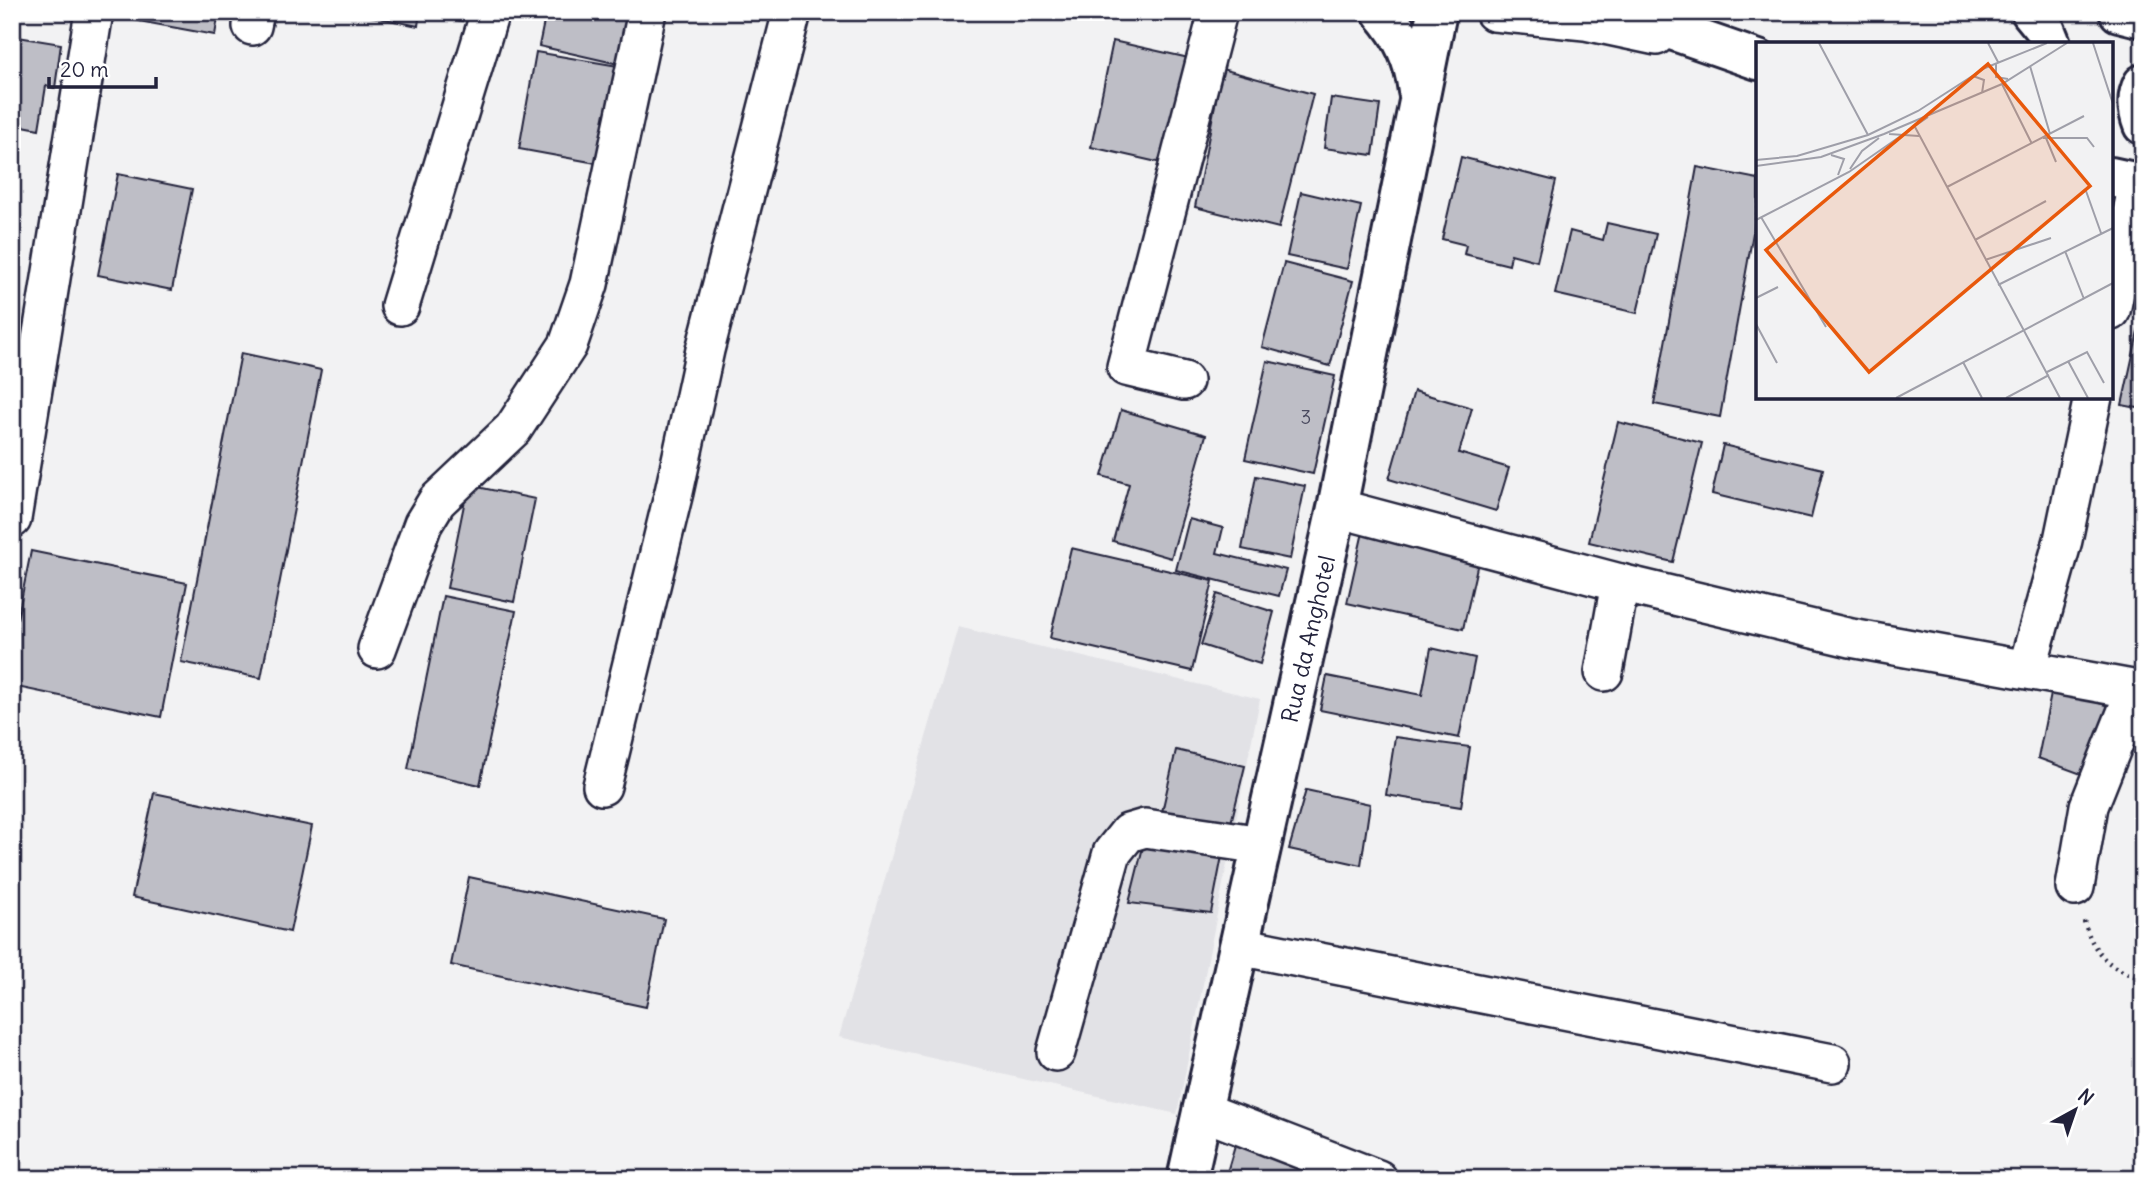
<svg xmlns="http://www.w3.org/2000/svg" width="2155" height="1191" viewBox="0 0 2155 1191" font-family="Delius,sans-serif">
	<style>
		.built { fill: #e2e2e6 }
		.building { fill: #bebec6; stroke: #22223b; stroke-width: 2 }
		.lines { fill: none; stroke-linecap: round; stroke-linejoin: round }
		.minor-casing { stroke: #22223b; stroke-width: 42 }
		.major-casing { stroke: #22223b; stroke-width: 44 }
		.path { stroke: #22223b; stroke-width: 4.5; stroke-dasharray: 2 5; stroke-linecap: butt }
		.minor { stroke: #fff; stroke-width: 37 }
		.major { stroke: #fff; stroke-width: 38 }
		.labels { text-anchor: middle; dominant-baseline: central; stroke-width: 5; stroke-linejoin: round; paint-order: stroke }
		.number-label { font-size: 19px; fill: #49495e }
		.street-label { font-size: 23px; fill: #22223b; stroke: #fff }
		.inset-road { fill: none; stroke: #9f9fa9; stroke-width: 2 }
		.view { fill: #e8590c; fill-opacity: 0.15; stroke: #e8590c; stroke-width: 3.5 }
		.inset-edge { fill: none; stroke: #22223b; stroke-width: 3.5 }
	</style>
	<rect width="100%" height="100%" fill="#f2f2f3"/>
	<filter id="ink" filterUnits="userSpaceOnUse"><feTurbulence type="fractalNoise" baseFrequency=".0143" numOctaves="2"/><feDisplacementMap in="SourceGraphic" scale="14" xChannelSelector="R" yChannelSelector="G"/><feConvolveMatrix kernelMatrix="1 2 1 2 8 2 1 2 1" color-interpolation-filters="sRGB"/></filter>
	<g filter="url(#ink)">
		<polygon class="built" points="958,627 1260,699 1177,1114 839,1037"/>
		<g class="building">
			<polygon points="134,12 219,12 215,35 133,20"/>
			<polygon points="351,12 464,12 462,21 420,12 418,26"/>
			<polygon points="546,12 635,12 623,65 539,46"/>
			<polygon points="12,36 61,44 55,88 46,86 39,129 12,124"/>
			<polygon points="1113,41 1189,58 1166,164 1091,147"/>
			<polygon points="536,52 624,67 607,165 519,149"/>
			<polygon points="1222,69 1313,94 1279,228 1195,207"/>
			<polygon points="1331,98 1380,105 1373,155 1324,148"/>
			<polygon points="1461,157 1556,181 1537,261 1511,254 1509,265 1464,254 1466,245 1442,239"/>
			<polygon points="1697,167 1758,179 1758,205 1720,417 1654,404"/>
			<polygon points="118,174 192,189 172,290 98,275"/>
			<polygon points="1301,192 1361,206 1347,269 1287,256"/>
			<polygon points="1607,223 1656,234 1637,313 1555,294 1570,231 1603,240"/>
			<polygon points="1284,263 1353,281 1330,366 1262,347"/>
			<polygon points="2143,309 2143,409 2122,405"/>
			<polygon points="241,353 321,370 261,678 181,662"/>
			<polygon points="1267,361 1335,376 1313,474 1245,459"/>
			<polygon points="1414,391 1472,408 1459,453 1509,468 1496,511 1389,479"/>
			<polygon points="1121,410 1206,435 1171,558 1113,541 1129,484 1102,476"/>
			<polygon points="1618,422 1702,443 1673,562 1589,542"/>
			<polygon points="1723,445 1823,469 1811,518 1712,494"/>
			<polygon points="1256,476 1305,486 1290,559 1242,549"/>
			<polygon points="468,485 535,499 514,602 447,588"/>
			<polygon points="1189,519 1223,528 1217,553 1286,570 1279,596 1176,570"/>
			<polygon points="1365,523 1481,549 1463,629 1347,603"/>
			<polygon points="1071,548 1213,581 1192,671 1050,638"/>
			<polygon points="31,551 187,583 161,717 12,686 12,645"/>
			<polygon points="1217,594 1274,612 1260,664 1201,645"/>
			<polygon points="443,596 516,611 480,785 408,769"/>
			<polygon points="1431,648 1475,658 1459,738 1320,710 1327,676 1422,695"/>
			<polygon points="2052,689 2109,706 2092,778 2038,758"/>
			<polygon points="1395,737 1470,747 1461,807 1386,795"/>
			<polygon points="1176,750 1245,766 1230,827 1162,812"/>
			<polygon points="1306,790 1370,804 1361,865 1289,849"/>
			<polygon points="154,793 312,826 290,932 132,897"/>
			<polygon points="1143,847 1222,856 1211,913 1129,903"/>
			<polygon points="469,877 664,919 646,1007 451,965"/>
			<polygon points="1238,1135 1330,1161 1325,1179 1225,1179"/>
		</g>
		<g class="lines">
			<defs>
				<g id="minor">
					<polyline points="1494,12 1585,21 1656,36"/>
					<polyline points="252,26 255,12"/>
					<polyline points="400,306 490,12"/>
					<polyline points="2111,311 2138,184"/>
					<polyline points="1184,381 1126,367 1218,12"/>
					<polyline points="1337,508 1620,583 1851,638 2143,691"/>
					<polyline points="12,519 94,12"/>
					<polyline points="377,649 423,524 437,501 513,429 568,345 589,284 647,12"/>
					<polyline points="2027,669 2063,540 2093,397"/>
					<polyline points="1604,672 1620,583"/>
					<polyline points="602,786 674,492 705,350 792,12"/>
					<polyline points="2075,887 2089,806 2130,703"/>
					<polyline points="1239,946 1832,1063"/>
					<polyline points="1056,1052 1112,853 1128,833 1145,828 1262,845"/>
					<polyline points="1202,1111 1378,1179"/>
				</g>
				<g id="major">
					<path d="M1382 12C1403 36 1414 60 1418 91"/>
					<polyline points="1620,12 1758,60"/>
					<polyline points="2031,12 2045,29 2051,44"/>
					<polyline points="2119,12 2143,18"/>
					<path d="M2143 84C2136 97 2138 112 2143 125"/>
					<polyline points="2111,177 2143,184"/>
					<polyline points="1187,1179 1337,508 1437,12"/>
				</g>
			</defs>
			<use href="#minor" class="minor-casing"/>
			<use href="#major" class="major-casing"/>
			<path class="path" d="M2084 921C2094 955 2110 969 2143 979"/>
			<use href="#minor" class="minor"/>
			<use href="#major" class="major"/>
		</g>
	</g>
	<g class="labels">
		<g class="number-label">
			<text x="1306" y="417">3</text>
		</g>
		<g class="street-label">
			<text transform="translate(1308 639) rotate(-77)">Rua da Anghotel</text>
		</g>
	</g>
	<g transform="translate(1756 42)">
		<rect width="357" height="357" fill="#f2f2f3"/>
		<path class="inset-road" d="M63 1 112 93M232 1 242 20M337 1 357 62M240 22V35L252 37M274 24 294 92M217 34 228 38 226 51M246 42 276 102M159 85 304 356M133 92 163 94M287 96H331L338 105M290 96 300 120M75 113 88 117 82 133M0 118 41 114 112 93 162 69 229 26 291 1M0 124 65 115 128 92 246 42 311 1M94 127 106 109 123 96M191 145 328 74M330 149 345 191M5 175 70 285M0 178 93 130 172 75M219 198 290 159M309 209 328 257M229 218 295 196M242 243 357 186M0 256 22 245M0 282 21 321M312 319 332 356M207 320 226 356M291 330 331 310 348 341M140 356 357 241M250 356 293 333"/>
		<path class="view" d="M232 22 334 144 113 330 10 208Z"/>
		<rect width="357" height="357" class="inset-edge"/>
	</g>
	<rect width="2155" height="1191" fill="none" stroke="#fff" stroke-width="42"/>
	<rect x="21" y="21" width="2113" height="1149" fill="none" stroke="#22223b" stroke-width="2.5" filter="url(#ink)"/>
	<g transform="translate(2075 1110) rotate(40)" stroke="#ffffff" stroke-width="5" paint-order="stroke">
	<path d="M0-5L12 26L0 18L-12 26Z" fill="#22223b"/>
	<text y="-10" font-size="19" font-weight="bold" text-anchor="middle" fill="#22223b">N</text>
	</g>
	<path d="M49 77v10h107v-10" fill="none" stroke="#22223b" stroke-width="3.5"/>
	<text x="60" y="77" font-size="21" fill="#22223b" stroke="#ffffff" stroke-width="5" paint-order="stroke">20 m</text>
</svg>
